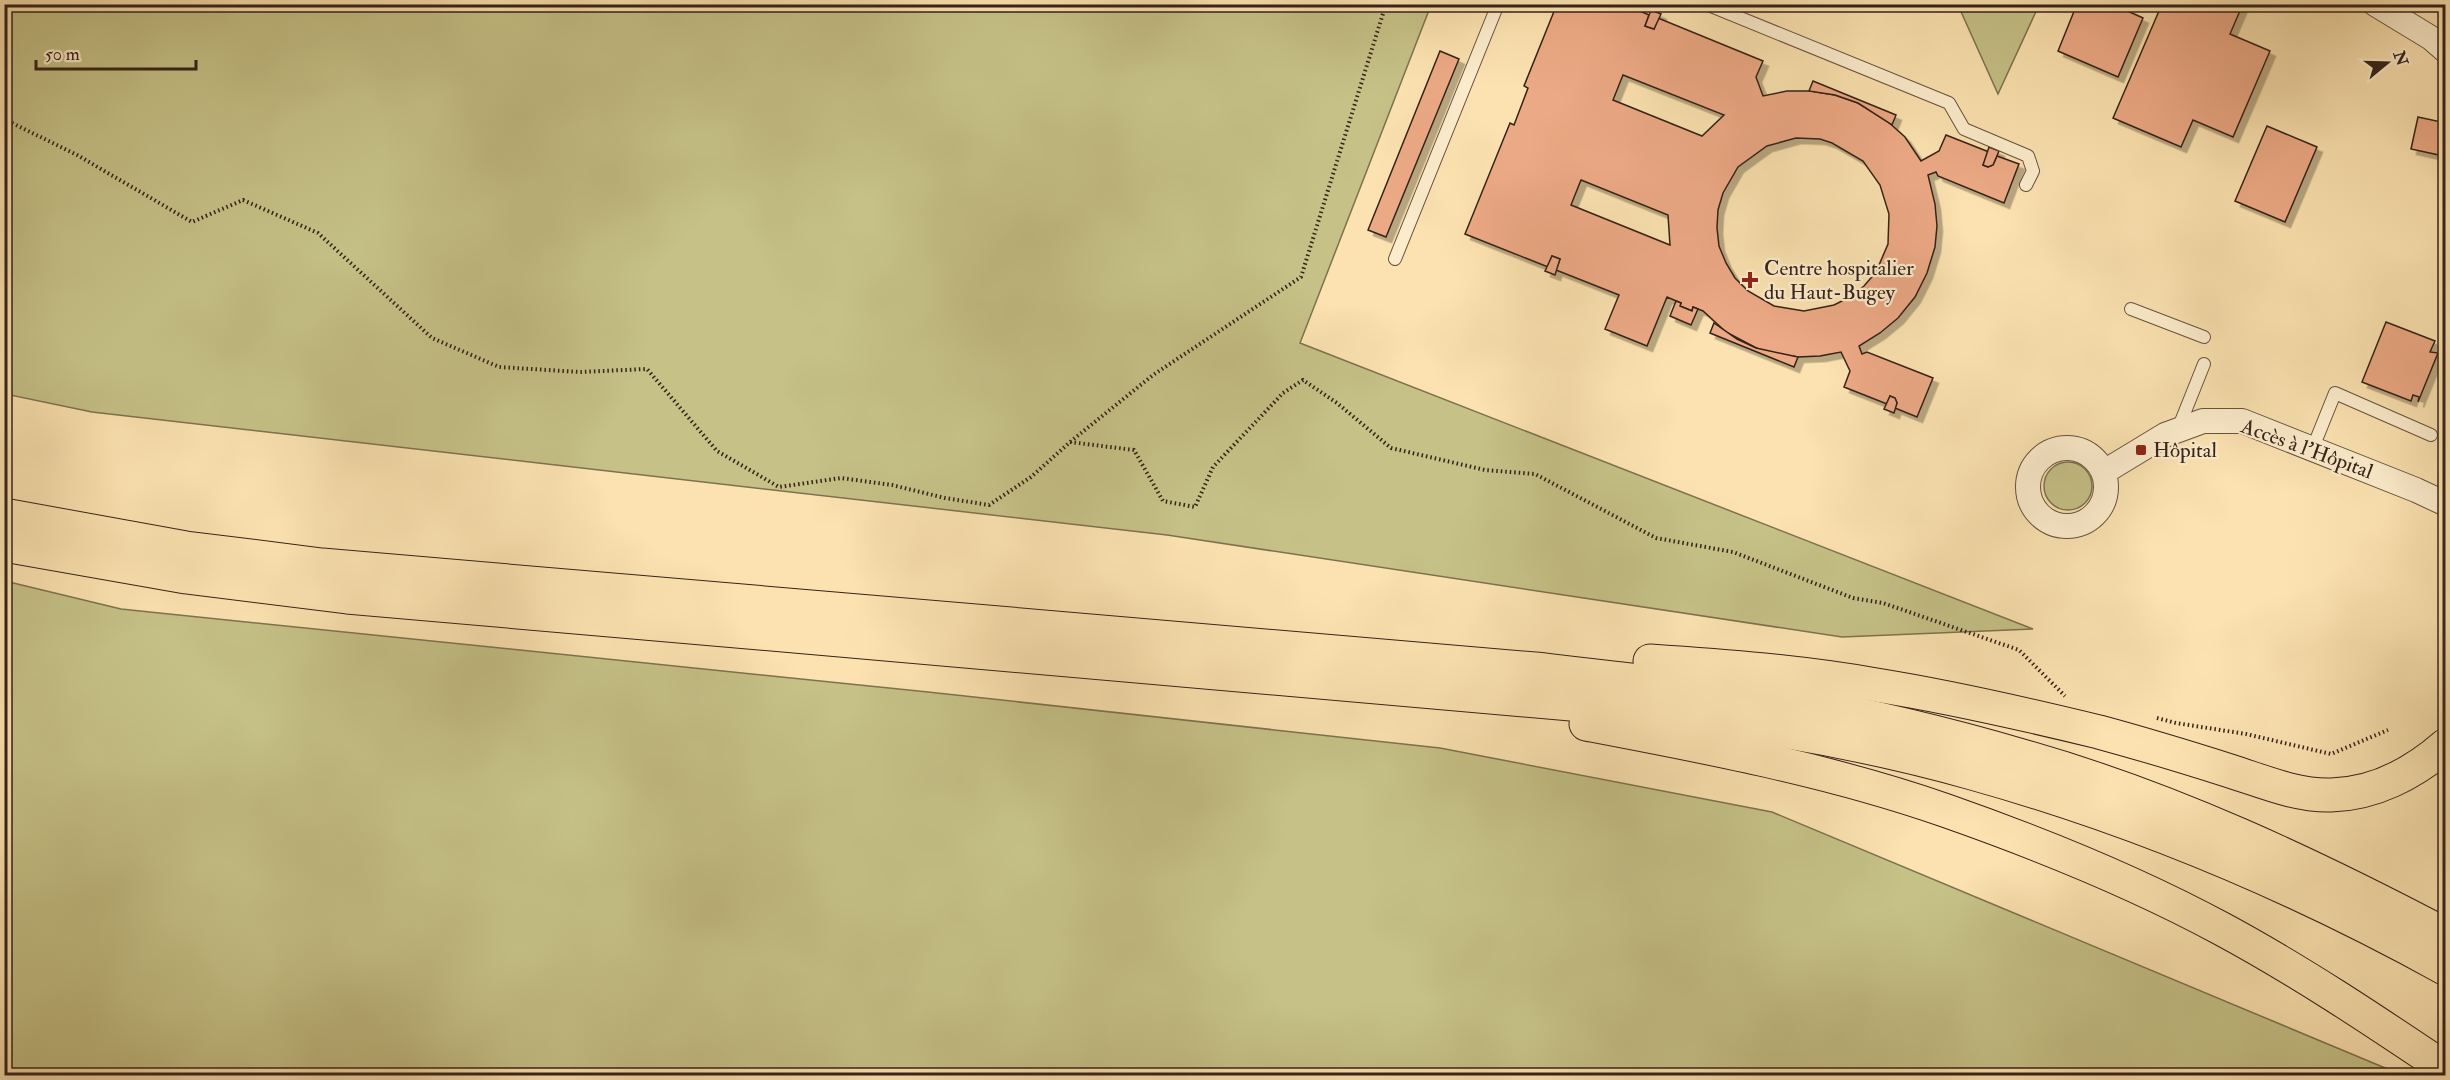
<svg xmlns="http://www.w3.org/2000/svg" width="2450" height="1080" viewBox="0 0 2450 1080" font-family="'IM FELL Double Pica',serif">
	<style>
		.green { fill: #c5c187; stroke: #7d7250; stroke-width: 1.5 }
		.building { fill: #eca985; stroke: #352219; stroke-width: 1.5; fill-rule: evenodd; filter: url(#shadow) }
		.lines { fill: none; stroke-linecap: round; stroke-linejoin: round }
		.service-casing { stroke: #66523f; stroke-width: 14 }
		.minor-casing { stroke: #66523f; stroke-width: 26 }
		.motorway-casing { stroke: #352219; stroke-width: 35 }
		.path { stroke: #352219; stroke-width: 4; stroke-dasharray: 1.5 3; stroke-linecap: butt }
		.service { stroke: #fceccc; stroke-width: 12 }
		.minor { stroke: #fceccc; stroke-width: 24 }
		.motorway { stroke: #fbe2b0; stroke-width: 33 }
		.poi-dot { fill: #8f2418; stroke: #fceccc; stroke-width: 2 }
		.labels { text-anchor: middle; dominant-baseline: central; stroke-width: 4.5; stroke-linejoin: round; paint-order: stroke }
		.poi-label { font-size: 21px; fill: #352219; stroke: #fceccc; text-anchor: start }
		.street-label { font-size: 21px; fill: #352219; stroke: #fceccc }
	</style>
	<defs>
		<filter id="shadow"><feDropShadow dx="5.5" dy="5.5" stdDeviation="0" flood-color="#0004"/></filter>
	</defs>
	<rect width="100%" height="100%" fill="#fbe2b0"/>
	<filter id="stains"><feTurbulence type="fractalNoise" baseFrequency=".00333" numOctaves="4"/><feColorMatrix values="0 0 0 0 .2 0 0 0 0 .09 0 0 0 0 .02 0 0 0 .5 -.17"/></filter>
	<radialGradient id="worn" r=".72"><stop offset=".6" stop-color="#630" stop-opacity="0"/><stop offset="1" stop-color="#630" stop-opacity=".3"/></radialGradient>
	<g class="green">
		<polygon points="5,4 1431,5 1300,343 2033,629 1842,637 1167,535 92,412 5,394"/>
		<polygon points="1958,5 2039,5 1998,94"/>
		<circle cx="2068" cy="486" r="24"/>
		<polygon points="5,581 121,609 928,692 1440,748 1772,812 2402,1075 5,1075"/>
	</g>
	<g class="building">
		<path d="M1557 4H1624L1649 15 1645 26 1654 29 1658 18 1763 61 1756 77 1763 96 1787 91H1810L1835 95 1858 103 1886 120 1905 137 1921 161 1939 151 1946 135 1989 152 1983 165 1988 167 1993 165 1997 156 2019 164 2004 203 1938 176 1936 172 1928 175 1935 204 1937 226 1935 247 1927 273 1915 297 1898 318 1880 333 1859 346 1862 354 1867 352 1933 378 1917 417 1895 408 1897 403 1895 398 1890 396 1887 404 1844 387 1850 371 1841 352 1820 356 1798 357 1762 351 1726 332 1703 311 1693 307 1692 311 1680 306 1681 303 1667 297 1647 346 1605 329 1619 295 1556 270 1560 259 1552 256 1548 267 1465 234 1510 123 1514 125 1528 88 1524 86ZM1623 75 1724 115 1702 136 1613 100ZM1796 138 1820 139 1832 143 1863 161 1880 185 1889 214 1888 244 1876 272 1864 286 1850 297 1834 305 1804 311 1774 306 1748 291 1735 278 1726 263 1719 246 1717 228 1718 210 1723 193 1738 167 1767 146ZM1581 180 1668 215 1670 245 1571 205Z"/>
		<polygon points="2077,4 2112,4 2143,18 2118,77 2058,51"/>
		<polygon points="2162,4 2242,6 2230,34 2270,51 2233,137 2193,120 2181,147 2113,118"/>
		<polygon points="1651,10 1661,14 1654,29 1645,26"/>
		<polygon points="1440,51 1459,59 1386,237 1368,230"/>
		<polygon points="1813,81 1896,115 1892,125 1858,103 1835,95 1809,91"/>
		<polygon points="2418,117 2446,123 2439,155 2411,149"/>
		<polygon points="2267,126 2317,147 2285,222 2235,201"/>
		<polygon points="1989,147 1999,151 1993,165 1988,167 1983,165"/>
		<polygon points="1552,256 1560,259 1555,275 1545,271"/>
		<polygon points="1676,301 1681,303 1680,306 1692,311 1693,307 1698,309 1691,325 1670,316"/>
		<polygon points="2386,322 2435,341 2430,352 2438,353 2418,402 2419,397 2413,395 2411,401 2362,382"/>
		<polygon points="1714,323 1737,339 1756,348 1798,357 1794,367 1710,333"/>
		<polygon points="1890,396 1895,398 1897,403 1894,413 1884,409"/>
	</g>
	<g class="lines">
		<defs>
			<g id="service">
				<polyline points="1706,4 1949,103 1964,129 2028,156 2033,171 2026,185"/>
				<polyline points="1395,259 1498,4"/>
				<polyline points="2131,309 2204,337"/>
				<polyline points="2178,429 2204,364"/>
				<polyline points="2312,450 2335,393 2431,435"/>
			</g>
			<g id="minor">
				<polyline points="2375,4 2431,38 2446,51"/>
				<circle cx="2067" cy="487" r="39"/>
				<polyline points="2104,472 2165,435 2203,421 2242,421 2416,490 2446,504"/>
			</g>
			<g id="motorway">
				<path d="M4 515 186 548 322 565 1535 669C1622 679 1710 688 1797 703 1874 716 1951 735 2026 757 2173 799 2311 864 2446 935"/>
				<path d="M4 545 186 577 347 597 1571 704C1706 717 1841 736 1972 773 2137 819 2296 886 2446 969"/>
				<path d="M1650 661C1726 666 1802 672 1876 685 1951 697 2025 714 2099 732 2143 744 2186 757 2230 771 2262 781 2296 796 2331 795 2374 794 2414 773 2446 745"/>
				<path d="M1586 724C1707 747 1830 770 1947 811 2041 844 2135 882 2222 929 2300 971 2373 1020 2446 1069"/>
			</g>
		</defs>
		<use href="#service" class="service-casing"/>
		<use href="#minor" class="minor-casing"/>
		<use href="#motorway" class="motorway-casing"/>
		<g class="path">
			<polyline points="4,119 77,155 192,222 243,200 318,233 432,338 499,367 580,372 647,369 717,451 779,487 841,478 892,485 945,498 989,505 1031,477 1070,442 1153,375 1301,277 1386,4"/>
			<polyline points="1070,442 1134,450 1163,501 1195,507 1213,467 1283,393 1303,380 1337,403 1391,448 1485,470 1535,474 1656,538 1733,552 1853,598 1883,603 2019,650 2065,696"/>
			<polyline points="2157,718 2176,723 2246,734 2331,754 2388,730"/>
		</g>
		<use href="#service" class="service"/>
		<use href="#minor" class="minor"/>
		<use href="#motorway" class="motorway"/>
	</g>
	<g class="poi-dot">
		<path d="M1747 271h6v6h6v6h-6v6h-6v-6h-6v-6h6z"/>
		<rect x="2135" y="444" width="12" height="12" rx="3"/>
	</g>
	<g class="labels">
		<g class="poi-label">
			<text x="1764" y="268">Centre hospitalier<tspan x="1764" dy="24">du Haut-Bugey</tspan></text>
			<text x="2153" y="450">Hôpital</text>
		</g>
		<g class="street-label">
			<text transform="translate(2307 449) rotate(20)">Accès à l'Hôpital</text>
		</g>
	</g>
	<rect width="2450" height="1080" fill="none" stroke="#fbe2b0" stroke-width="24"/>
	<rect x="6" y="6" width="2438" height="1068" fill="none" stroke="#352219" stroke-width="3"/>
	<rect x="12" y="12" width="2426" height="1056" fill="none" stroke="#352219" stroke-width="1.5"/>
	<g transform="translate(2387 63) rotate(71)" stroke="#fceccc" stroke-width="4.5" paint-order="stroke">
	<path d="M0-4.5L10 22L0 15L-10 22Z" fill="#352219"/>
	<text y="-9" font-size="16" font-weight="bold" text-anchor="middle" fill="#352219">N</text>
	</g>
	<path d="M36 60v9h160v-9" fill="none" stroke="#352219" stroke-width="3"/>
	<text x="45" y="60" font-size="18" fill="#352219" stroke="#fceccc" stroke-width="4.5" paint-order="stroke">50 m</text>
	<rect width="100%" height="100%" filter="url(#stains)"/>
	<rect width="100%" height="100%" fill="url(#worn)"/>
</svg>
